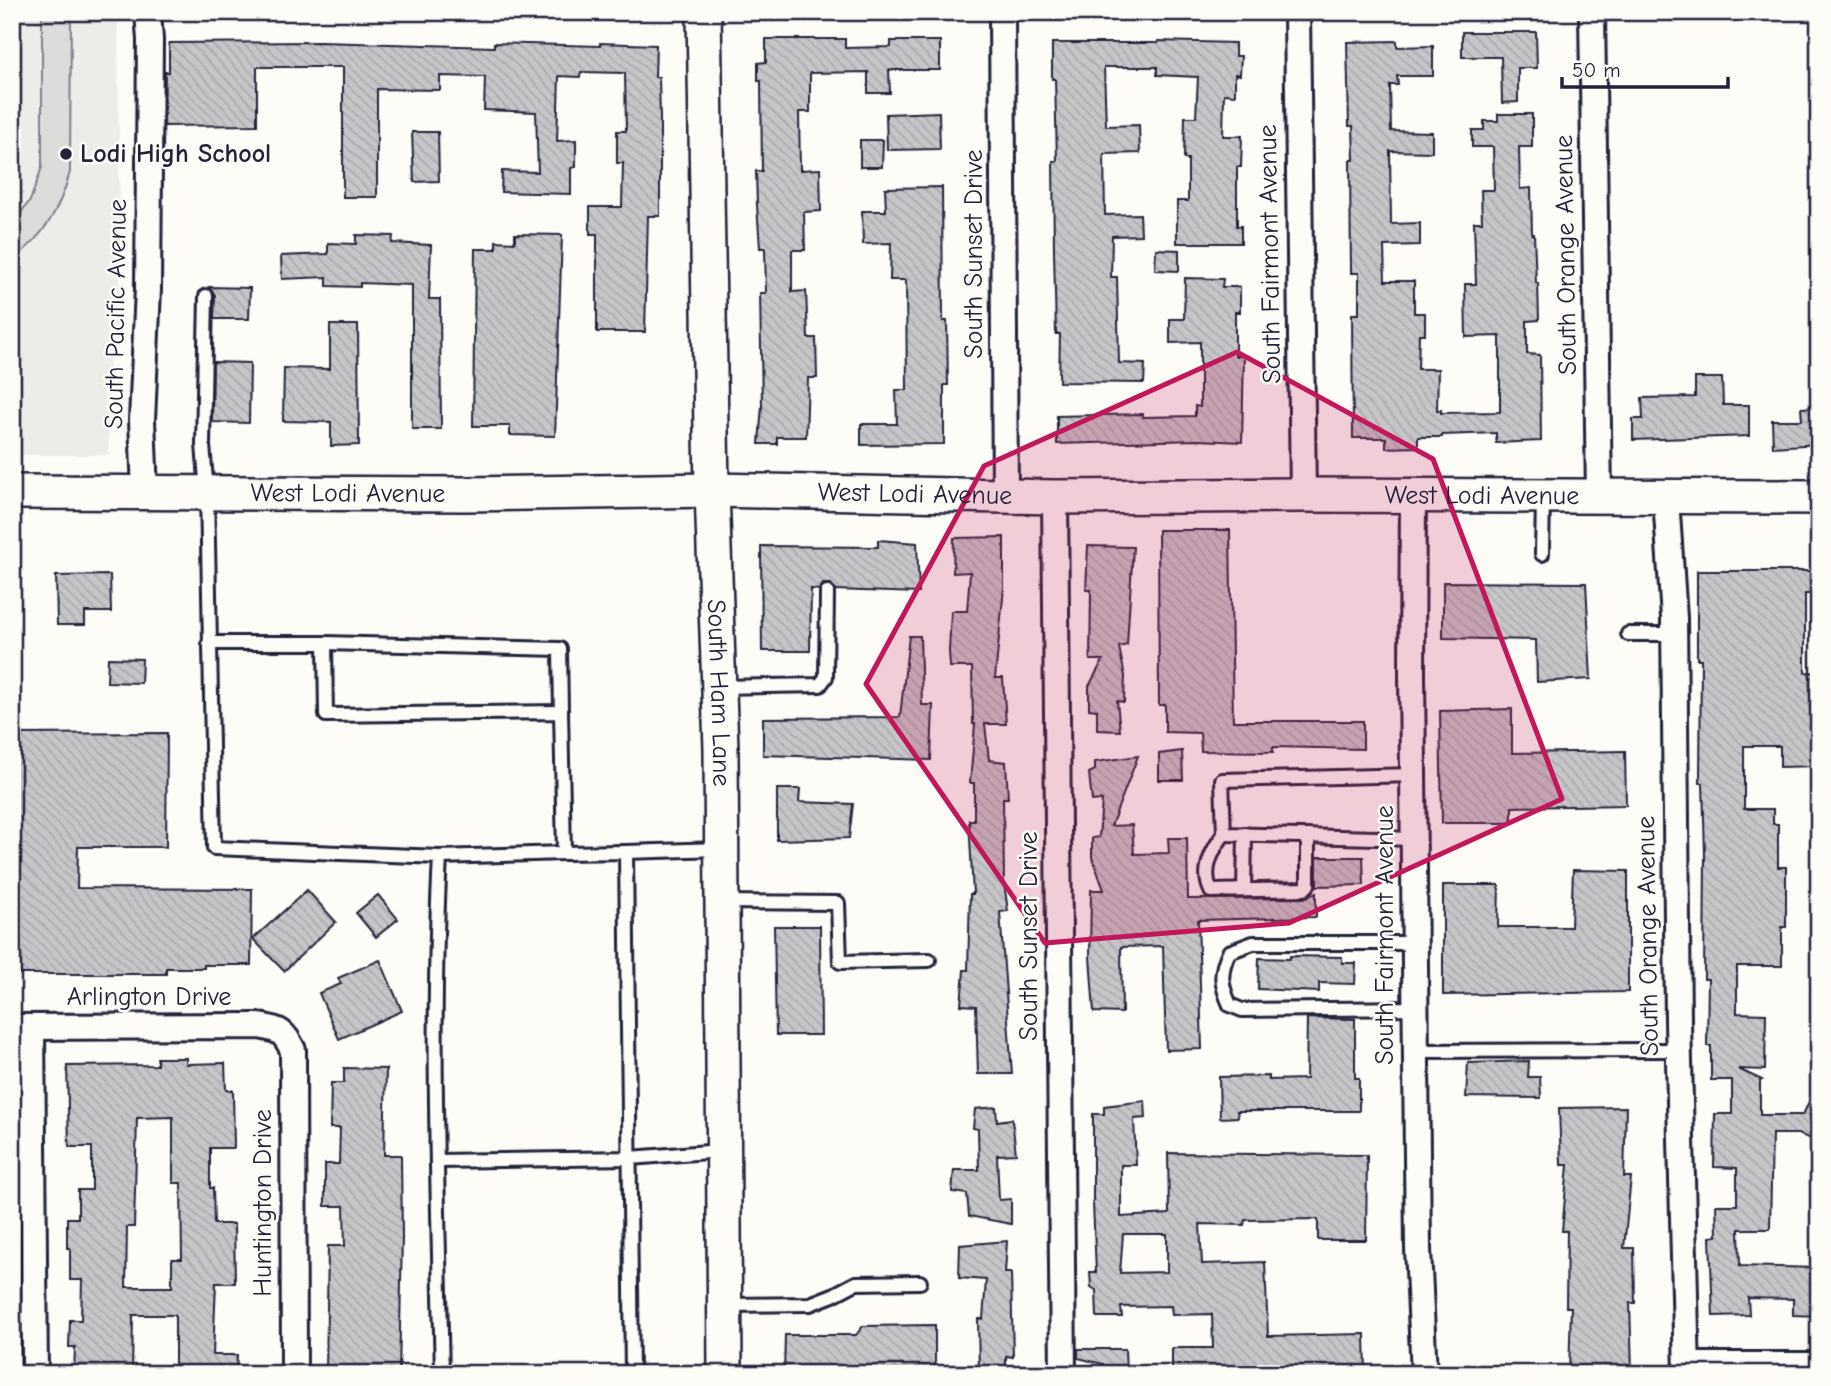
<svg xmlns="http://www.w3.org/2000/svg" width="1831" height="1386" viewBox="0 0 1831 1386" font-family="'Comic Neue',sans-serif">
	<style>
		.built { fill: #ecece9 }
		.grass { fill: #dddcdb; stroke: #807f8b; stroke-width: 2 }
		.building { fill: url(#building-back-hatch); stroke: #22223b; stroke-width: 2; fill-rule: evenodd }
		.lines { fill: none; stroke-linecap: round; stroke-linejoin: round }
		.lane-casing { stroke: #22223b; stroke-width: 18 }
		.street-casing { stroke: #22223b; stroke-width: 30 }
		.secondary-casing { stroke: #22223b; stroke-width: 38 }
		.lane { stroke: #fdfcf7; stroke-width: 12 }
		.street { stroke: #fdfcf7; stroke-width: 24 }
		.secondary { stroke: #fdfcf7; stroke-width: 33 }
		.marked { fill: #c2185b; fill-opacity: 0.2; stroke: #c2185b; stroke-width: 5; stroke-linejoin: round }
		.poi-dot { fill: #22223b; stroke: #fdfcf7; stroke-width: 2.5 }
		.labels { text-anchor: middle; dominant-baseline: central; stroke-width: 5; stroke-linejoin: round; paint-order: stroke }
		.poi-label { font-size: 26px; font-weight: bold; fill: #22223b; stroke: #fdfcf7; text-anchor: start }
		.street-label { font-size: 26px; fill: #22223b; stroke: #fdfcf7 }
	</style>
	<defs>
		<pattern id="building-back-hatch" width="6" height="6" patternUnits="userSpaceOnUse" patternTransform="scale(1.75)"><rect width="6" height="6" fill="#c6c6c8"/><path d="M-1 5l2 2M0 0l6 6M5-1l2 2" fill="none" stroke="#aaaaad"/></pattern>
	</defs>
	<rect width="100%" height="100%" fill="#fdfcf7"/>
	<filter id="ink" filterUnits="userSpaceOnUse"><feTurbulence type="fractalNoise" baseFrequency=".0143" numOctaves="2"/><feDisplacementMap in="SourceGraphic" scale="14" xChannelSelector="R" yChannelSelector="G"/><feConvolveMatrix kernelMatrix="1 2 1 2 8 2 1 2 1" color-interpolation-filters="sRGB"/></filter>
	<g filter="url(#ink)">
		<polygon class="built" points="12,12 118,12 120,297 108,373 109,455 12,455"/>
		<g class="grass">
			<polygon points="12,12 19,12 20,163 12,163"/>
			<path d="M42 12H71L70 172C60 209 44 237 12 260V223L30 201 42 167Z"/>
		</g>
		<g class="building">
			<polygon points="1462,32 1536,32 1537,68 1518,68 1518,102 1502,103 1501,57 1462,57"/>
			<polygon points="766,39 845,39 845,48 891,47 891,41 940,41 940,70 889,70 890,93 868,93 868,72 810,73 810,112 799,112 800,170 820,169 821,211 804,212 805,250 792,250 792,292 806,291 808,338 816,338 817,378 808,378 806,437 777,437 777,444 759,444 762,405 760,293 766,293 765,248 760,248 757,205 756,171 762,171 761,81 758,81 758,63 766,62"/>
			<polygon points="1158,41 1235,43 1235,56 1241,56 1240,75 1235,74 1235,95 1224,94 1223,136 1242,136 1241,167 1237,167 1237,226 1241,226 1241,243 1177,243 1177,201 1188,201 1188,159 1184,159 1185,117 1196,117 1198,77 1157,75 1157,67 1104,67 1106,126 1139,125 1140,153 1104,154 1105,215 1140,214 1141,235 1112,236 1111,277 1117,277 1119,363 1145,364 1144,383 1059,382 1060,334 1056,334 1054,251 1053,161 1057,161 1055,79 1052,79 1052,43 1158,43"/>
			<polygon points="1397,41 1397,47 1433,46 1433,76 1397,76 1398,85 1390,85 1391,131 1432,132 1432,152 1390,151 1391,224 1420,223 1420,245 1384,246 1385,281 1414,281 1414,313 1425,313 1425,334 1419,334 1418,369 1438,369 1437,411 1441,410 1441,413 1500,412 1500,336 1466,337 1465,284 1476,284 1474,222 1482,222 1481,190 1494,190 1493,147 1472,147 1472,130 1484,130 1484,121 1498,121 1498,114 1532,114 1532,147 1519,147 1520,189 1531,188 1532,234 1534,234 1536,283 1538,283 1539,320 1527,321 1527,354 1540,355 1541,441 1496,443 1496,433 1442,435 1442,437 1418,437 1418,447 1386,448 1386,438 1353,438 1352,314 1359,314 1359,273 1351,273 1350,160 1354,160 1353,126 1349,126 1347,42"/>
			<polygon points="320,42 494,47 494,43 600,46 600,43 656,45 655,77 659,77 660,118 660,216 648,216 645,332 597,332 597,234 590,234 590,207 622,207 623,163 617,163 617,131 626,131 625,73 581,72 580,77 559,76 557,141 576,140 576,167 571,168 571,194 501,192 502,171 538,172 536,112 484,110 485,77 440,76 440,90 377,89 377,197 343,197 343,67 257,67 257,125 164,126 165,72 169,72 169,43"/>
			<polygon points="939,112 940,149 887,150 886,114"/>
			<polygon points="412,132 438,132 439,181 414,182"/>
			<polygon points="860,140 883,140 882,167 860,167"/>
			<polygon points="942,187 943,321 947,321 948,385 944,385 944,444 861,445 861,424 897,424 896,390 907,390 906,280 890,280 891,243 863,244 862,211 886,211 885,188"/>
			<polygon points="515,234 562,235 555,436 510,435 510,426 473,426 475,249 496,249 496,241 515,242"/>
			<polygon points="356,235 393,236 392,243 431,245 429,299 440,299 441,429 412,429 412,285 360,283 360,287 327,286 327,277 282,279 281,256 328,254 328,243 356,244"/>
			<polygon points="1156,249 1179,250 1179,271 1155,270"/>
			<polygon points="1185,278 1223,279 1222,287 1240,287 1240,312 1235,312 1235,356 1244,356 1242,442 1198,440 1057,444 1057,416 1143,414 1143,417 1195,416 1195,406 1200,407 1200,342 1170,343 1170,319 1184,319"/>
			<polygon points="209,287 250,288 249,319 214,319 215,295"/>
			<polygon points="330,325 358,325 359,445 331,446 331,422 283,421 284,368 330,369"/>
			<polygon points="213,362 250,363 249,423 212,422"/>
			<polygon points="1695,378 1722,378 1723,405 1749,405 1749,436 1633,440 1633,419 1643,419 1642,398 1695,397"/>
			<polygon points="1819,407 1819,444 1773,447 1772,420 1802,420 1801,408"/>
			<polygon points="1158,530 1230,530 1233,721 1363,721 1363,749 1273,747 1273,752 1201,751 1200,733 1165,732 1165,705 1159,705"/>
			<polygon points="1004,537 1004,588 995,678 1003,678 1006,724 985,724 989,760 1006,762 1008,798 1003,798 1004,883 1008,911 1000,912 1012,1074 978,1074 976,1006 961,1005 964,970 968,970 970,894 973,894 969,820 974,820 974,783 970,783 975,724 973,724 972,667 950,667 949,651 951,611 967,611 970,572 953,573 954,538"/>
			<polygon points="878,540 917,543 919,593 835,590 831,584 823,584 819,590 811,589 810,651 762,651 761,546 878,547"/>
			<polygon points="1088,546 1133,547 1127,645 1119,647 1125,676 1124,702 1117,701 1120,731 1097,730 1097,710 1089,709 1089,686 1103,660 1090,660 1091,590 1086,590"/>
			<polygon points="1697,571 1819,571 1819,594 1805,594 1805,672 1819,673 1819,766 1780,767 1780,746 1744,746 1744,809 1773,809 1773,824 1778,824 1778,867 1786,867 1786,927 1782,927 1782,966 1737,966 1737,1013 1766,1014 1765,1070 1738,1069 1762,1080 1760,1081 1760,1115 1803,1115 1819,1079 1819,1142 1798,1134 1772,1134 1770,1229 1739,1229 1740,1266 1819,1268 1819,1316 1793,1315 1793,1299 1748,1298 1749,1315 1713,1316 1710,1237 1717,1236 1716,1205 1737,1205 1737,1168 1714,1167 1715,1114 1732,1114 1732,1080 1711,1080 1711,1046 1707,1046 1708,979 1704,979 1705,855 1703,783 1700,783 1701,659 1697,659"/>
			<polygon points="110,575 111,612 85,612 85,625 57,625 56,576"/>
			<polygon points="1443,582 1586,583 1591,679 1537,682 1536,640 1443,638"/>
			<polygon points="909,636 920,636 922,705 933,705 931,760 763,755 763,718 900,717"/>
			<polygon points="108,658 142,659 141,683 107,682"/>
			<polygon points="1512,709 1512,753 1625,751 1626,805 1512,807 1512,823 1442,823 1440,711"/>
			<polygon points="167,733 166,847 78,847 77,888 252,889 251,965 204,965 204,968 166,968 166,974 13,974 13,896 15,896 14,734"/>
			<polygon points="1182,751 1183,780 1159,780 1159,754"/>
			<polygon points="1138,756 1111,826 1132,825 1134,854 1169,853 1168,838 1187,838 1188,899 1304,898 1316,893 1316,917 1198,920 1202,1049 1166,1050 1163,946 1121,947 1122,1013 1094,1012 1090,957 1091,890 1104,890 1092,857 1092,838 1099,837 1102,800 1092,801 1089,773 1095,770 1095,762"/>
			<polygon points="777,789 800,789 799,802 853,804 849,838 777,840"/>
			<polygon points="1317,857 1363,857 1364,885 1317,886"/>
			<polygon points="1573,870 1628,871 1628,992 1443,995 1443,885 1499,885 1498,927 1571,927"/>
			<polygon points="307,890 336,922 284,971 253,939"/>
			<polygon points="378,895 398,919 376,937 356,913"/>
			<polygon points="774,926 820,926 821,1035 776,1035"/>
			<polygon points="1290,956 1342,957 1342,963 1356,963 1355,984 1319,983 1319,992 1258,989 1259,958 1290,959"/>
			<polygon points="380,960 402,1011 339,1039 319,993 341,984 338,978"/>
			<polygon points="1307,1018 1355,1019 1355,1078 1359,1078 1359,1111 1237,1111 1238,1117 1220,1118 1219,1077 1269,1076 1269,1080 1306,1079"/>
			<path d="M157 1058H186V1064L225 1063 226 1090H233L234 1148H210V1188H213L214 1224H234L235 1283H216L213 1355H237L236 1374 175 1373V1315H133L132 1374H74L75 1347H69L70 1320H81L82 1280H70V1248H67V1218H78V1190H92V1147H69L67 1066 157 1065ZM173 1117V1183H181L182 1259H172V1287H126L127 1227H134L137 1118Z"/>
			<polygon points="1529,1061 1528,1077 1540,1077 1541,1098 1466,1097 1468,1063"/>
			<polygon points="344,1068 386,1069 384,1155 401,1155 402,1237 399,1374 326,1374 328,1246 345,1246 344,1206 325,1206 325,1164 339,1164 340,1128 330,1128 331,1083 344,1083"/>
			<path d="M1145 1101 1146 1118 1134 1119 1136 1165H1121V1217L1169 1214 1168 1153 1367 1155 1366 1240H1318V1219L1245 1220 1244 1225 1200 1224 1202 1264 1265 1262 1268 1336 1365 1334 1366 1374H1172V1348H1213L1212 1314 1172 1315 1171 1306 1121 1307 1122 1317H1097L1096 1290 1091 1287 1090 1272H1096L1093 1203V1114H1104V1106ZM1123 1234H1167V1272L1120 1273Z"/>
			<polygon points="996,1107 997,1121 1012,1119 1016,1154 997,1155 999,1200 1011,1199 1011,1224 969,1216 967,1194 952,1192 954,1170 979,1170 978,1129 973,1128 975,1109"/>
			<polygon points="1626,1107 1624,1177 1631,1177 1624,1248 1634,1248 1635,1303 1630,1303 1632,1372 1569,1374 1571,1307 1566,1307 1567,1231 1562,1231 1568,1165 1561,1165 1559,1108"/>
			<polygon points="1007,1241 1005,1273 1011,1273 1013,1357 1006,1356 1006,1372 979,1374 978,1319 983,1319 986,1280 959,1278 960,1245"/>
			<polygon points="935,1325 935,1374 784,1374 785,1335 856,1335 863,1326"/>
			<polygon points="1078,1349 1125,1349 1126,1374 1103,1374 1103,1364 1078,1358"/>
		</g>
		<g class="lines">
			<defs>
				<g id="lane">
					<path d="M206 296 203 445 207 492 214 848 440 857C431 1029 438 1202 442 1374"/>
					<polyline points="1542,554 1543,498"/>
					<polyline points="1628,634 1674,634"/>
					<polyline points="209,643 325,643 326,715 561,712 564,853 626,852 632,1374"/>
					<polyline points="325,643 560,649 561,712"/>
					<polyline points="719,687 820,685 826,677 827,592"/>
					<polyline points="1414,775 1222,780 1224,834 1415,839"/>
					<path d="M1224 834C1212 850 1201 871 1211 891L1304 889 1308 885V836"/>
					<polyline points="626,852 720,849"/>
					<polyline points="440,857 564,853"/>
					<polyline points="1244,890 1245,834"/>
					<polyline points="722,902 838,903 840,962 929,960"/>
					<path d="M1415 943H1253L1229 952C1219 973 1221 985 1230 1005L1242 1010 1415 1008"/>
					<polyline points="1416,1051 1679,1050"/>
					<polyline points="438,1161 630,1158 721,1151"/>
					<polyline points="725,1305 810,1304 833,1295 856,1283 920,1282"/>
				</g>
				<g id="street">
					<polyline points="1002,12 1005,496"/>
					<polyline points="1297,12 1303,495"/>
					<polyline points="1592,12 1599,497"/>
					<polyline points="145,492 142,420 148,289 150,40 148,12"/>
					<polyline points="1413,496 1412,675 1416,1062 1418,1249 1424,1374"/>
					<polyline points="1055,497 1063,1374"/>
					<polyline points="1666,498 1674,618 1678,1022 1687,1374"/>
					<path d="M12 1027 259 1026C281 1030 283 1031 293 1050L294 1374"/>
					<polyline points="32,1027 35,1374"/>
					<polyline points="1687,1365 1819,1365"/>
				</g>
				<g id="secondary">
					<path id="s1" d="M704 12 712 490 721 748 725 1374"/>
					<path id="s2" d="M12 492 466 494 712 490 1055 497 1303 495 1819 497"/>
				</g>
			</defs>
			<use href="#lane" class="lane-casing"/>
			<use href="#street" class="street-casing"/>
			<use href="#secondary" class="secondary-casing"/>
			<use href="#lane" class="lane"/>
			<use href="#street" class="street"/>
			<use href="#secondary" class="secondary"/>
		</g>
	</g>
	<path class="marked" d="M1237 352 1433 459 1562 799 1289 923 1045 943 866 684 984 466Z"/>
	<circle class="poi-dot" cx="66" cy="154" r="7"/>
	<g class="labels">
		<g class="poi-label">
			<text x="80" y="154">Lodi High School</text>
		</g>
		<g class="street-label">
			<text transform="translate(974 254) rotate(-90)">South Sunset Drive</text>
			<text transform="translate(1270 254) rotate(-91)">South Fairmont Avenue</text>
			<text transform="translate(1566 255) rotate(-91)">South Orange Avenue</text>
			<text transform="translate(116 314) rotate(-89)">South Pacific Avenue</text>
			<text stroke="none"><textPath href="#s2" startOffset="336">West Lodi Avenue</textPath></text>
			<text stroke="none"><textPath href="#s2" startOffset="903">West Lodi Avenue</textPath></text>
			<text stroke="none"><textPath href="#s2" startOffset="1470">West Lodi Avenue</textPath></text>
			<text stroke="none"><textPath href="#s1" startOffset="681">South Ham Lane</textPath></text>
			<text transform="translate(1385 935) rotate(-90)">South Fairmont Avenue</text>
			<text transform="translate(1029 936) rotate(-90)">South Sunset Drive</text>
			<text transform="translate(1648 936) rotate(-91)">South Orange Avenue</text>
			<text x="149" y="997">Arlington Drive</text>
			<text transform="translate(263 1203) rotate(-90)">Huntington Drive</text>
		</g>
	</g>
	<rect width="1831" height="1386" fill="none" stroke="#fdfcf7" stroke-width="42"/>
	<rect x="21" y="21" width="1789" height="1344" fill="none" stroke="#22223b" stroke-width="2.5" filter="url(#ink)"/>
	<path d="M1562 77v10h166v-10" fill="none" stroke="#22223b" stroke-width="3.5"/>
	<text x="1572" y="77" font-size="21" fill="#22223b" stroke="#fdfcf7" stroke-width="5" paint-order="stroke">50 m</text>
</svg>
